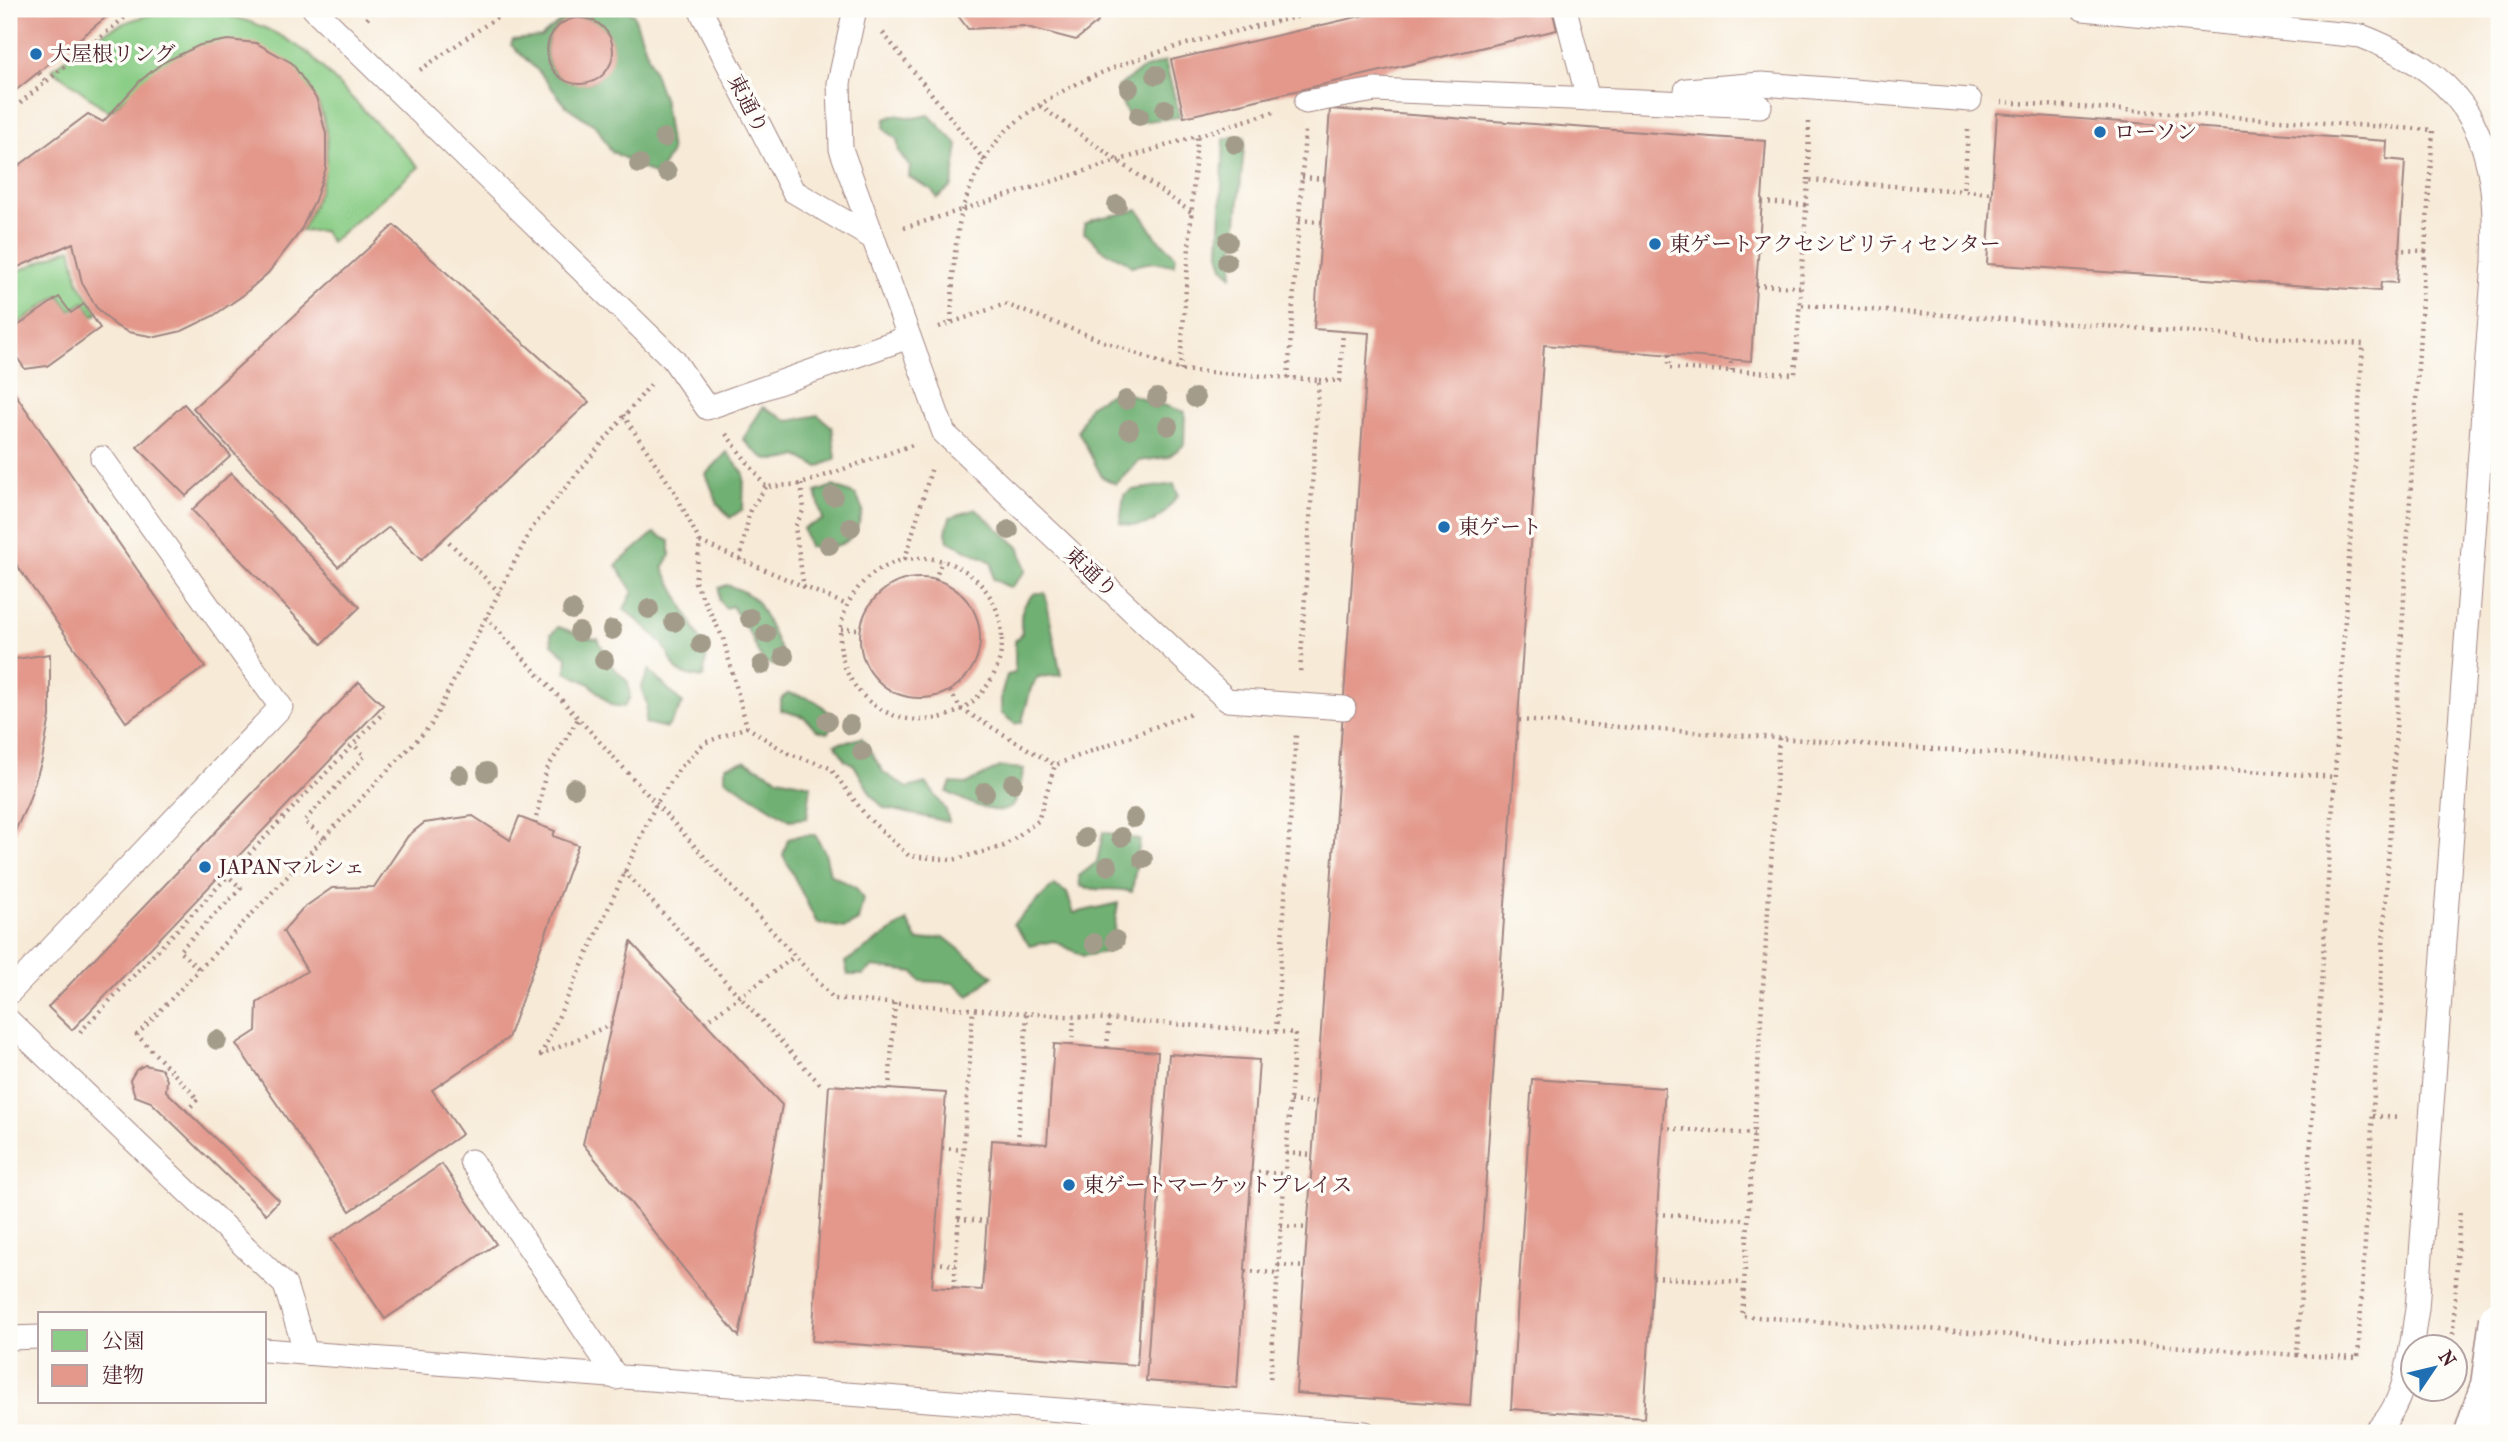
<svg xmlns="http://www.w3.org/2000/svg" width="2508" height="1442" viewBox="0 0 2508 1442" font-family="'IM FELL French Canon','Noto Serif JP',serif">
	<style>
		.green { fill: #8acd86; stroke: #6a7658; stroke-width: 2 }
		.forest { fill: #6fb073; stroke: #5c684f; stroke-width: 2 }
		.building { fill: #e3988b }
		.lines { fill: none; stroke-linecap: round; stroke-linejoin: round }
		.lane-casing { stroke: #a08481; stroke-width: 25 }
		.path { stroke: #a08481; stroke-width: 4.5; stroke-dasharray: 2 5; stroke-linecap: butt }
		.lane { stroke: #fff; stroke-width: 23 }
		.secondary-bridge-casing { stroke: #a08481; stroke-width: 41; stroke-linecap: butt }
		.secondary-bridge { stroke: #fff; stroke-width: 38 }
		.tree { fill: #a49c8a }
		.poi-dot { fill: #1f6fb2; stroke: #fdfcf7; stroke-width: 2.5 }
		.labels { text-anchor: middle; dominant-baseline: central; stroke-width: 7; stroke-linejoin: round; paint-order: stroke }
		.poi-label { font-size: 21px; fill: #4a1f2b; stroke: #fdfcf7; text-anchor: start }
		.street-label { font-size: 21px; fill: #4a1f2b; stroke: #fdfcf7 }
	</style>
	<rect width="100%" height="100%" fill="#fdfcf7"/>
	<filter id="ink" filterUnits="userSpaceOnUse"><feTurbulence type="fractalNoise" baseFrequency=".0143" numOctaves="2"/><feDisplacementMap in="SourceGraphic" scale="14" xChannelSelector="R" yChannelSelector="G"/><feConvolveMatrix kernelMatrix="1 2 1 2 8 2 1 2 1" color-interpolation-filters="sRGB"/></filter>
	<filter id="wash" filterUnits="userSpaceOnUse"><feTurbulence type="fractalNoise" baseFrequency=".00686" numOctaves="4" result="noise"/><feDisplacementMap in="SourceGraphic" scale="28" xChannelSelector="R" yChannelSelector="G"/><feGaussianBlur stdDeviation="1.57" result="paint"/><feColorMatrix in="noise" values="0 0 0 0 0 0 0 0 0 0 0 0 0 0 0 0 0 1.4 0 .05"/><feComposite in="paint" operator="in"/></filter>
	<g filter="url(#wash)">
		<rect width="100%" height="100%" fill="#f7ead7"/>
		<g class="green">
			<path d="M180 10C230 11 271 25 310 55L419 167 331 242 323 231H301C391 68 227 0 109 112L52 69C98 34 120 17 180 10Z"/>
			<polygon points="71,248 79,283 98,313 94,316 84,302 71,311 59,295 9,330 9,275"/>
		</g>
		<g class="forest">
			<path d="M588 9H621L633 13 664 101 671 152 657 176 611 151 597 127 566 106 539 72 511 45 513 40 541 37 564 18 566 21C528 43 551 92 592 82 625 64 616 18 577 18L575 15Z"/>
			<polygon points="1165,61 1180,117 1132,123 1121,101 1118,87 1141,70"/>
			<polygon points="895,115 913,118 929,115 958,145 952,186 937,198 932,190 909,177 910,167 899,152 897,139 884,129 885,119"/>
			<polygon points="1237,136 1245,137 1232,276 1223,267 1219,253 1224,139"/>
			<path d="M1138 209 1157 238 1176 256 1174 265 1153 262 1131 266C1123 257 1116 257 1106 252 1098 248 1093 238 1084 233L1085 224C1100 214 1121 217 1138 209Z"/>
			<polygon points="1116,390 1185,412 1184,445 1168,457 1139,461 1116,484 1102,477 1078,431 1089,406"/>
			<path d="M763 407 789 421 818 415 832 427 836 459 818 467 798 456C769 465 763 460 743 439Z"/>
			<polygon points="727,452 744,474 743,509 730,518 718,504 706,474"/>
			<path d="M1174 484 1178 495C1160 519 1152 531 1120 523L1124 495 1133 490Z"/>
			<path d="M833 486 856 495 863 510C854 544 844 548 809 547L803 528 823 520 816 492Z"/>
			<polygon points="976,509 1020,548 1026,571 1011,588 993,579 992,562 948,541 946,532 950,517"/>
			<path d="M654 533 670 541V556L663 568 707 653 703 678C664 672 680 666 661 642 651 630 635 619 624 609L633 592 616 565Z"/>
			<path d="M727 585C736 588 750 594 756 601 761 606 785 659 786 666 756 666 762 657 751 636 745 626 738 616 732 606L725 608 719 600V588Z"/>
			<path d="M1035 593H1045L1061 675 1038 677 1031 688 1022 722 1015 724 1001 713V695L1007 675 1015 673V641L1022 633C1019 615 1021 605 1035 593Z"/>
			<path d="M558 627C575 631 579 638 598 639L611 665 628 682 630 697 624 707 611 705 590 684 566 672 567 657 552 644 551 634Z"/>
			<polygon points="649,670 683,704 667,728 645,723 647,704 641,688"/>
			<path d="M788 693C809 697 820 700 833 718L828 733 817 730 804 717 781 710V699Z"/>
			<polygon points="862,738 884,773 908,788 926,783 946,810 949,822 884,808 872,796 854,765 845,760 835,744"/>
			<polygon points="745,761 778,778 811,785 807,818 790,820 725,779 725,766"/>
			<path d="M1000 767 1024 769C1021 779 1020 793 1015 802 1003 823 962 799 947 792L951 783 966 784Z"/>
			<path d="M1103 832 1140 840 1132 892C1113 886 1098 893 1080 886L1079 876 1097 862Z"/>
			<polygon points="802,835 815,835 825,852 830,874 856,888 863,899 858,921 845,928 817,923 783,855 788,839"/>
			<polygon points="1054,885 1067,893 1074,913 1118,903 1111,951 1083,956 1054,941 1030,946 1013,924"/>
			<polygon points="907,921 918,941 944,937 993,976 969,996 954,983 920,981 914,972 872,967 863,975 848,975 845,962"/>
		</g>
		<g id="blocks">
			<g class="building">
				<polygon points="9,9 116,9 9,96"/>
				<polygon points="953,9 1097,9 1098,22 1076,40 1023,26 968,29"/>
				<polygon points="1391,9 1552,9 1557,30 1184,117 1171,60"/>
				<circle cx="580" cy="51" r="33"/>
				<polygon points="228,40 256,43 292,63 317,100 326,134 326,168 315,200 300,232 268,273 242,296 213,316 182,331 156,337 128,332 116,326 96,307 82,283 73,243 9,271 9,173 88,114 103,122 140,81 162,63 200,45"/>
				<polygon points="1330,109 1766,141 1751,361 1544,345 1470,1406 1296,1393 1369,333 1314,329"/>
				<polygon points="1997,113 2387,141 2386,159 2405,161 2397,283 2381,282 2380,291 1987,264"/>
				<polygon points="394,225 589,402 421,560 389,527 338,567 193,408"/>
				<polygon points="59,297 71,313 84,304 100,328 47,366 25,369 9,346 9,332"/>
				<polygon points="9,385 205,667 126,722 9,554"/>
				<polygon points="184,404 231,456 186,496 137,447"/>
				<polygon points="231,473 360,607 322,644 192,510"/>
				<circle cx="920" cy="638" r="60"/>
				<polygon points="50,654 50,716 42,760 28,803 9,844 9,660"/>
				<polygon points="359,682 383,705 72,1030 48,1007"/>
				<polygon points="473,816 510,840 519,817 555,831 553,836 578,845 508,1038 432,1090 462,1134 350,1211 236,1044 256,1031 257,1003 307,971 283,931 302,909 332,888 374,887 408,836 424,823"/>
				<polygon points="631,942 782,1105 739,1337 583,1144"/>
				<polygon points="1054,1044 1158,1052 1137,1365 812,1341 829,1085 946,1093 932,1287 982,1290 992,1140 1047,1144"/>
				<polygon points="1169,1054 1259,1060 1237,1388 1146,1381"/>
				<polygon points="145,1065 162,1069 167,1080 166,1091 279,1200 266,1214 151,1102 135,1096 130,1080 136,1070"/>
				<polygon points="1532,1079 1665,1088 1644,1418 1511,1409"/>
				<polygon points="442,1164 496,1244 385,1319 331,1239"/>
			</g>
		</g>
	</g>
	<g filter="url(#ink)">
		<use href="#blocks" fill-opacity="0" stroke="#a08481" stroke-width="2"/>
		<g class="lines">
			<defs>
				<g id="lane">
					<polyline points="314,9 673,359 707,408 909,337"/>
					<polyline points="700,9 793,191 873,238"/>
					<polyline points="855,9 839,83 841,149 944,433 1227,700 1344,708"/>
					<polyline points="1565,9 1588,99"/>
					<path d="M2083 9 2361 36C2477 81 2498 144 2494 262L2417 1309C2410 1350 2408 1404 2374 1433"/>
					<polyline points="1686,90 1762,84 1970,100"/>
					<polyline points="1306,102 1375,90 1760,106"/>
					<polyline points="9,993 281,707 102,458"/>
					<polyline points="9,1021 285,1285 306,1353"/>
					<polyline points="471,1161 617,1378"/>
					<polyline points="9,1338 40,1337"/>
					<polyline points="264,1350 1365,1433"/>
				</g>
			</defs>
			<use href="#lane" class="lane-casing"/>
			<g class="path">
				<polyline points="367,19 376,9"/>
				<polyline points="883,33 985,161"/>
				<polyline points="420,70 509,9"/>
				<polyline points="39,73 47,83"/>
				<polyline points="2001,102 2433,130 2425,251 2399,250"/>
				<polyline points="1040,106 1191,212"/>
				<polyline points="9,112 135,9"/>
				<polyline points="1968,130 1964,191 1992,193"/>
				<polyline points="1302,177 1325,179"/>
				<polyline points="1808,180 1809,118"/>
				<polyline points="1762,202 1806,205"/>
				<polyline points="1299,220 1322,222"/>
				<polyline points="904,228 1276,111"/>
				<polyline points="1756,285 1801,287"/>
				<path d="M951 322C953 285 953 248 962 211 969 187 987 150 1005 132 1083 58 1229 34 1330 9"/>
				<polyline points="939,327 1005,304 1180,370 1319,380 1300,674"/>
				<polyline points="1669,355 1669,368 1795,374 1808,180 1964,191"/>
				<polyline points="1180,370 1197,137"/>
				<polyline points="1731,371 1731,360"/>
				<polyline points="1288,378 1305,131"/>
				<polyline points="1319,380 1340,381 1343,331"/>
				<polyline points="623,415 674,491 700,542 695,582 723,638 747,727 787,753 830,768 867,817 909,856 953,860 1004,846 1038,821 1055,765"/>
				<polyline points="726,434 766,487 801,484 915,444"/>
				<polyline points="801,484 804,509 795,527 804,588"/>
				<polyline points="444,537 499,592"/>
				<polyline points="700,542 847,605"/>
				<circle cx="921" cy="639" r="81"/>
				<polyline points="905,559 932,467"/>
				<polyline points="740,560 750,510 766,487"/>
				<polyline points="935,580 942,560"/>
				<polyline points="486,617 834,999 1295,1033 1270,1381"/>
				<polyline points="841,629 860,629"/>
				<polyline points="950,691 961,709 1055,765 1194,712"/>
				<polyline points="1519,720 2335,777"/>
				<polyline points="1779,738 1742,1316 2297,1355 2363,344 1800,305"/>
				<polyline points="535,824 546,771 578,719"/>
				<polyline points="324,838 304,821 365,756 353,744"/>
				<polyline points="624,871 821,1085"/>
				<polyline points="198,968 179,951 241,888 228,876"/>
				<polyline points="705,1022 794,957"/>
				<polyline points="612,1024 541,1055 656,804 680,768 704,743 747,727"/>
				<polyline points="1276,1031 1296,735"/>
				<polyline points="80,1032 384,712"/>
				<polyline points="1072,1045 1074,1017"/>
				<polyline points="1107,1048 1109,1019"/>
				<polyline points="889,1089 895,1003"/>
				<polyline points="1290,1101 1316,1103"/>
				<polyline points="186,1111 198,1099 137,1035 431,725 532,528 651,384"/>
				<polyline points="2373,1116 2400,1118"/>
				<polyline points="1662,1128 1754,1134"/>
				<polyline points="1018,1142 1027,1013"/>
				<polyline points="942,1148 963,1150"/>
				<polyline points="1286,1153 1313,1155"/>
				<polyline points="1251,1172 1284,1174"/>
				<polyline points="1657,1214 1747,1220"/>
				<polyline points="958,1219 987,1221"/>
				<polyline points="1281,1226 1307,1228"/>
				<polyline points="934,1263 956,1265"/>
				<polyline points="1278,1265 1304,1267"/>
				<polyline points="1245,1271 1278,1273"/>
				<polyline points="1653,1277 1743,1283"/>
				<polyline points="954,1288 973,1009"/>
				<polyline points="2453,1334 2460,1210"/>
				<polyline points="2297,1355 2358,1358 2425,251"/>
			</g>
			<use href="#lane" class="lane"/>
			<defs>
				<polyline id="secondary-bridge" points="2474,1433 2490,1385 2499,1319"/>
			</defs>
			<use href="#secondary-bridge" class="secondary-bridge-casing"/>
			<use href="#secondary-bridge" class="secondary-bridge"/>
		</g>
		<g class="tree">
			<circle cx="1156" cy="75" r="10"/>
			<circle cx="1129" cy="88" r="10"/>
			<circle cx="1165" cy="109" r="10"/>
			<circle cx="1139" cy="116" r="10"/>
			<circle cx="664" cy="138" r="10"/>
			<circle cx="1235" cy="144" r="10"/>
			<circle cx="639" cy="164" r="10"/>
			<circle cx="667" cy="172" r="10"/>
			<circle cx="1117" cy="205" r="10"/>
			<circle cx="1228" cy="241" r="10"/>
			<circle cx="1227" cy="262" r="10"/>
			<circle cx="1157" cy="398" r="10"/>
			<circle cx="1195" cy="398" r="10"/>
			<circle cx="1126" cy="400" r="10"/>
			<circle cx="1168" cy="426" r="10"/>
			<circle cx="1129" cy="429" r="10"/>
			<circle cx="833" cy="496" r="10"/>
			<circle cx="851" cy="527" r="10"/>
			<circle cx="1009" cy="530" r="10"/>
			<circle cx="829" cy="545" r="10"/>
			<circle cx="649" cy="609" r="10"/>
			<circle cx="572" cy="610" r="10"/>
			<circle cx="750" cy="618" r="10"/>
			<circle cx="674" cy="622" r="10"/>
			<circle cx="612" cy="630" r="10"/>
			<circle cx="579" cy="632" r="10"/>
			<circle cx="766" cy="634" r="10"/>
			<circle cx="701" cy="644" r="10"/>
			<circle cx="784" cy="656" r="10"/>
			<circle cx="604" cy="660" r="10"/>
			<circle cx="762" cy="665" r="10"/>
			<circle cx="827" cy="721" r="10"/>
			<circle cx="850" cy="725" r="10"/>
			<circle cx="862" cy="752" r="10"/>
			<circle cx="487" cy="772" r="10"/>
			<circle cx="460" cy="775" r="10"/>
			<circle cx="1013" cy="783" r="10"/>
			<circle cx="574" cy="788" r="10"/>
			<circle cx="985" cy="792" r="10"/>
			<circle cx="1134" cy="818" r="10"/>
			<circle cx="1121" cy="837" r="10"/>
			<circle cx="1085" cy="838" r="10"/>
			<circle cx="1143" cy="859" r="10"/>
			<circle cx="1108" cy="866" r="10"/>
			<circle cx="1115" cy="940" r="10"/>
			<circle cx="1094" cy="943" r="10"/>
			<circle cx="217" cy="1040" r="10"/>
		</g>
	</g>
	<g class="poi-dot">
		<circle cx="36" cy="54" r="7"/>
		<circle cx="2100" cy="132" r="7"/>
		<circle cx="1655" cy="244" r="7"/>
		<circle cx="1444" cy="527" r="7"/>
		<circle cx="205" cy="867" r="7"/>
		<circle cx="1069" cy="1185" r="7"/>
	</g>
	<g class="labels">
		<g class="poi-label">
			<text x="50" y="54">大屋根リング</text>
			<text x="2114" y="132">ローソン</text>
			<text x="1669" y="244">東ゲートアクセシビリティセンター</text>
			<text x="1458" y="527">東ゲート</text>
			<text x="219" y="867">JAPANマルシェ</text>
			<text x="1083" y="1185">東ゲートマーケットプレイス</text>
		</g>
		<g class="street-label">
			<text transform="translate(748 104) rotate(63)">東通り</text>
			<text transform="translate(1091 572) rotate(43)">東通り</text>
		</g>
	</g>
	<rect width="2508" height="1442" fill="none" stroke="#fdfcf7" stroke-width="35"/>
	<rect x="38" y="1312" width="228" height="91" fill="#fdfcf7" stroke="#b5a4a5" stroke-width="2"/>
	<rect x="52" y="1330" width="35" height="21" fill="#8acd86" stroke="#b5a4a5" stroke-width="2"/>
	<text x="102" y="1348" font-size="21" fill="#4a1f2b">公園</text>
	<rect x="52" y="1365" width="35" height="21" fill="#e3988b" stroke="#b5a4a5" stroke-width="2"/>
	<text x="102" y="1382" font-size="21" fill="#4a1f2b">建物</text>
	<g transform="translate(2434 1368) rotate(55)"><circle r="33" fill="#fdfcf7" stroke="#b5a4a5" stroke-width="2"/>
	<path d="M0-5L12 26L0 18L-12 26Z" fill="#1f6fb2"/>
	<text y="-10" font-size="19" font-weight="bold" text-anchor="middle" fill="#4a1f2b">N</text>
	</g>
</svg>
